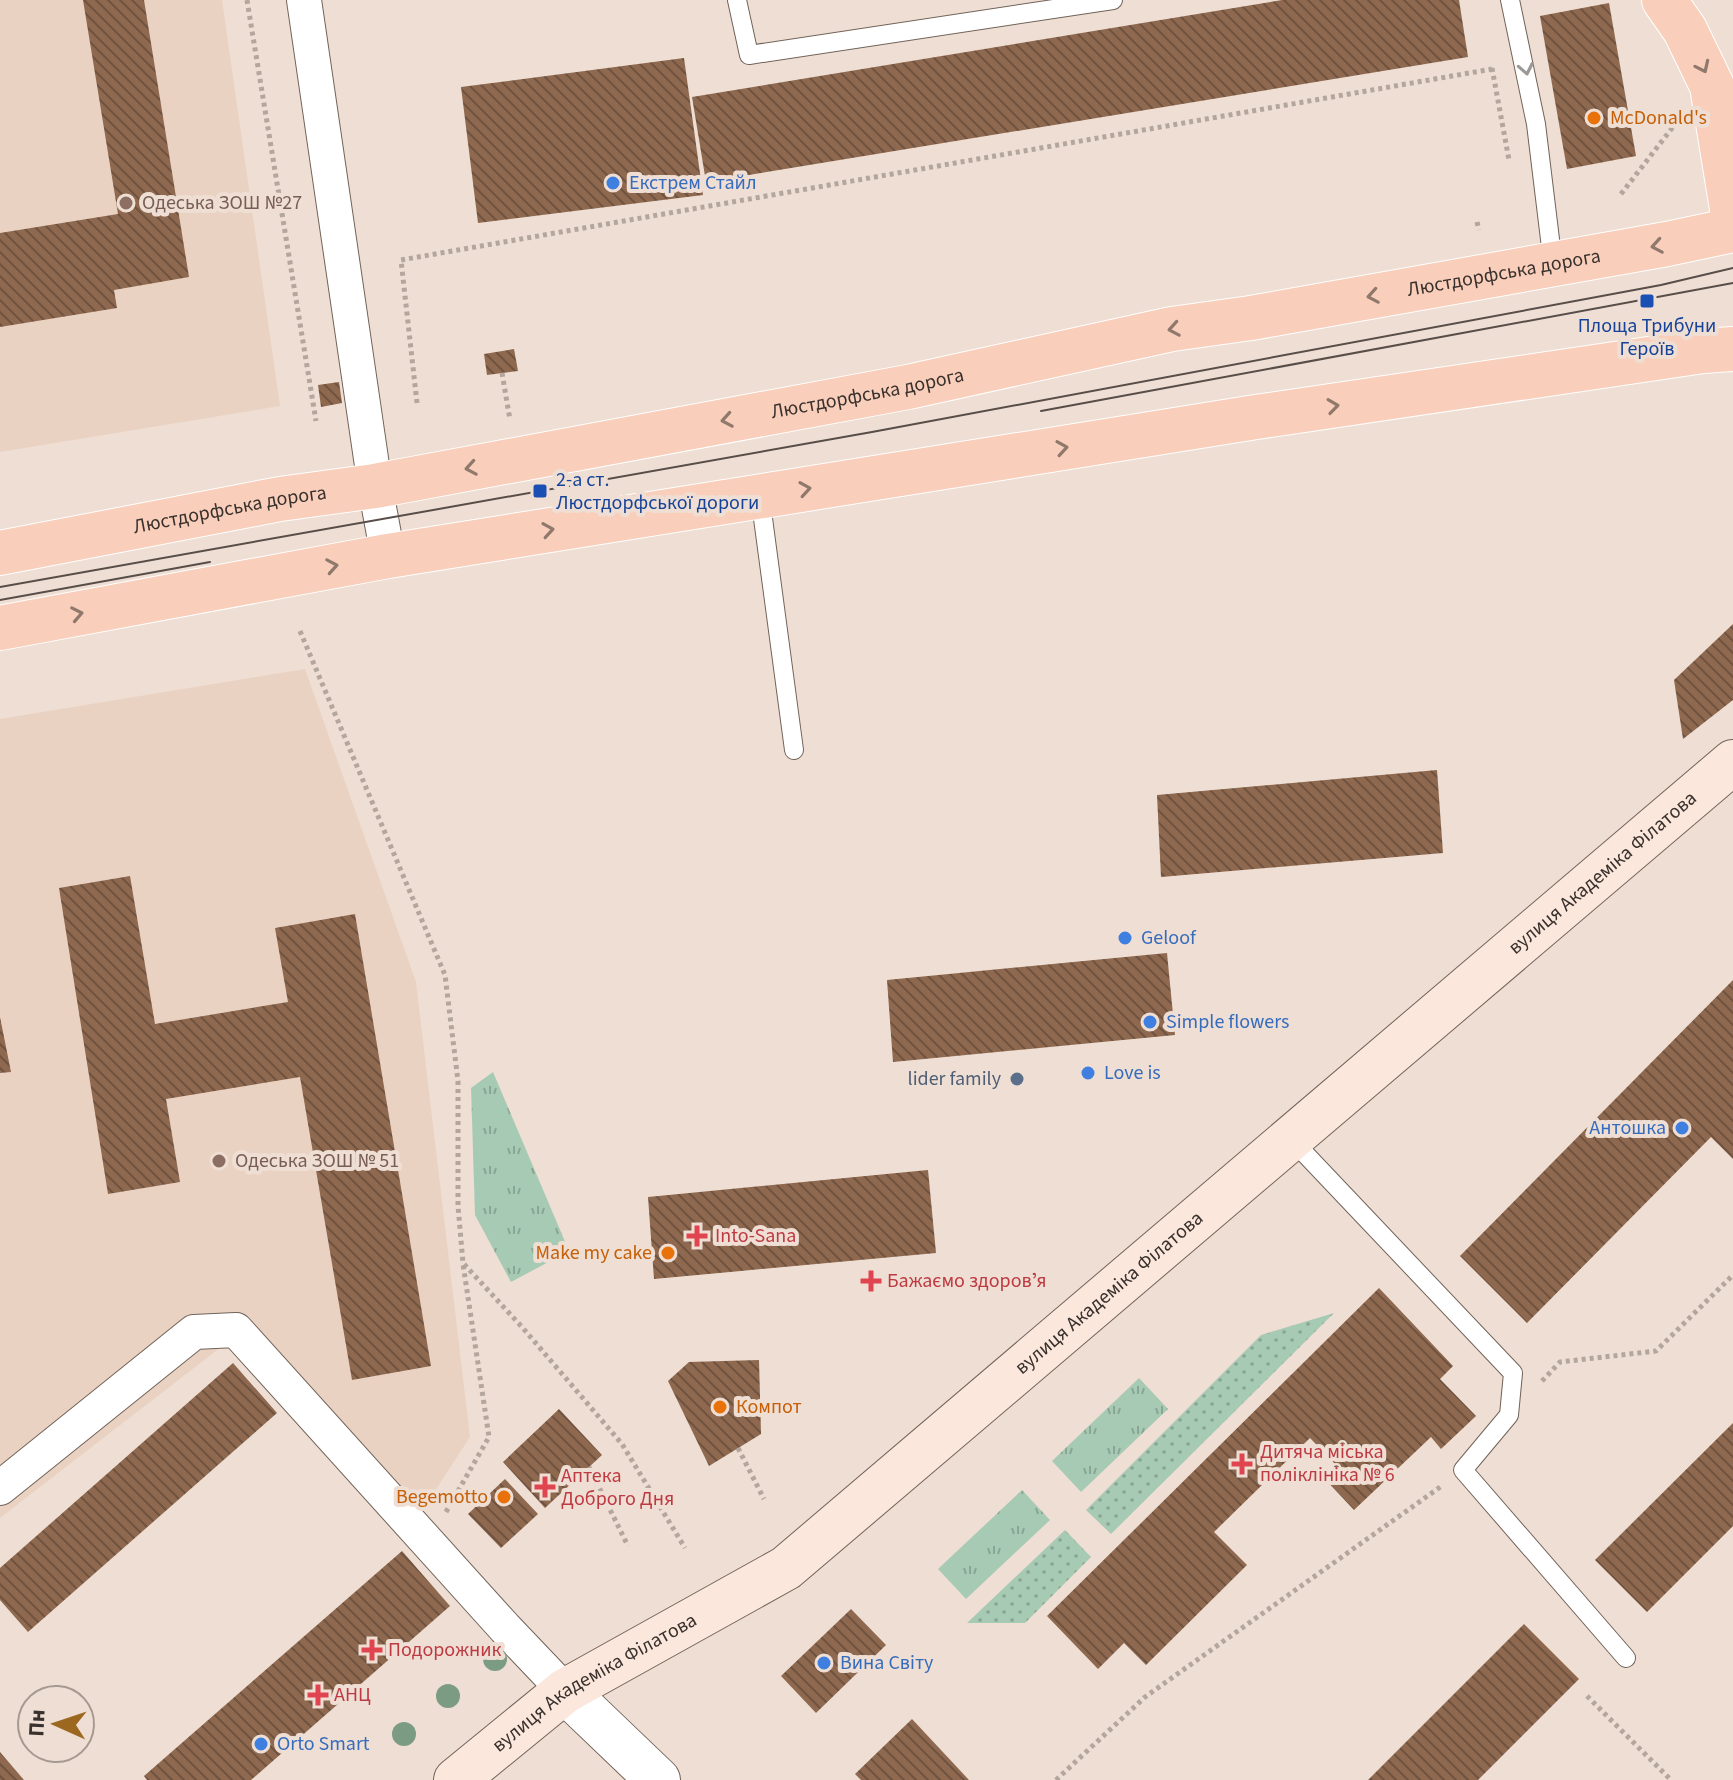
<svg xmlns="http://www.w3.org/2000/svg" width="1733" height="1780" viewBox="0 0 1733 1780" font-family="'Source Sans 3',sans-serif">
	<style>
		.built { fill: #ead2c3 }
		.grass { fill: url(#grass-dots) }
		.park { fill: url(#park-tufts) }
		.building { fill: url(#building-back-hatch) }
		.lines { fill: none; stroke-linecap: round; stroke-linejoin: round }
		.service-casing { stroke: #716359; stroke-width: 20 }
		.minor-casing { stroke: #716359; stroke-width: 36 }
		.tertiary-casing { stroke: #716359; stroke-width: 46 }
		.secondary-casing { stroke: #716359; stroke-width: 46 }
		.primary-casing { stroke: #fff; stroke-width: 46 }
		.path { stroke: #b3a69d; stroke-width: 5; stroke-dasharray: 4 4; stroke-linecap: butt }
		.service { stroke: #fff; stroke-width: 18 }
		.minor { stroke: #fff; stroke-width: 34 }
		.tertiary { stroke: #fff; stroke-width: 44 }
		.secondary { stroke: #fce7dc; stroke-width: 44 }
		.primary { stroke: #f9ceba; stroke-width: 44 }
		.tram { stroke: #574e49; stroke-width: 2 }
		.tree { fill: #7c9b83 }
		.oneway { stroke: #8f786c }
		.oneway2 { stroke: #9c9896 }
		.food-dot { fill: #e8710a; stroke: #efded3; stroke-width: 3 }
		.shop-dot { fill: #3f7fe0; stroke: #efded3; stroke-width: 3 }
		.education-dot { fill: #8d6e63; stroke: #efded3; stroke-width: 3 }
		.transit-dot { fill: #1a4fb4; stroke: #efded3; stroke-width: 3 }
		.service-dot { fill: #5c6f8a; stroke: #efded3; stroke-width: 3 }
		.health-dot { fill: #e0444e; stroke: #efded3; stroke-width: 3 }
		.labels { text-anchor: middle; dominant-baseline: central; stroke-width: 8; stroke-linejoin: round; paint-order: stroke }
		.food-label { font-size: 20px; fill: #c56008; stroke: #efded3; text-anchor: start }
		.shop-label { font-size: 20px; fill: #366cbe; stroke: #efded3; text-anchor: start }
		.education-label { font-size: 20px; fill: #785e54; stroke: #efded3; text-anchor: start }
		.street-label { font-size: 20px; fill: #38312d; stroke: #efded3 }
		.transit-label { font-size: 20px; fill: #164399; stroke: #efded3 }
		.service-label { font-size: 20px; fill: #4e5e75; stroke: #efded3; text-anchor: end }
		.health-label { font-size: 20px; fill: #be3a42; stroke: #efded3; text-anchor: start }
	</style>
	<defs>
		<pattern id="grass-dots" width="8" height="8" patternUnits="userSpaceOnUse" patternTransform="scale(2)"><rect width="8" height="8" fill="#a7cab4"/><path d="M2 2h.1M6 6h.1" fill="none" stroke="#89a593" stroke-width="1.8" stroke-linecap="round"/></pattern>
		<pattern id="park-tufts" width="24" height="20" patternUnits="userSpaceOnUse" patternTransform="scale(2)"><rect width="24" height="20" fill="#a7cab4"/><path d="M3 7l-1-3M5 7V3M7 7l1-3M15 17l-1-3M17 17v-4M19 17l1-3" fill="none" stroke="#89a593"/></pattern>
		<pattern id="building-back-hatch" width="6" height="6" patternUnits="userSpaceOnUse" patternTransform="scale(2)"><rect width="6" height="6" fill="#8e694f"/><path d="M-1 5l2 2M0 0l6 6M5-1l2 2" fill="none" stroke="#6f523f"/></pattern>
	</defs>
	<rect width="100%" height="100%" fill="#efded3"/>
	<g class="built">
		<polygon points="0,0 222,0 280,406 0,452"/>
		<polygon points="305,669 416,982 470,1437 421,1512 256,1339 225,1344 0,1518 0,719"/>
	</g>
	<g class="grass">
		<polygon points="1334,1313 1111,1534 1086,1510 1261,1335"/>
		<polygon points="1065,1530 1091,1557 1025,1623 967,1623"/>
	</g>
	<g class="park">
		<polygon points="493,1072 569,1251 511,1282 475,1215 471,1088"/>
		<polygon points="1139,1378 1168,1409 1081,1492 1052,1461"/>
		<polygon points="1022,1490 1050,1520 966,1599 938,1569"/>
	</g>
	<g class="building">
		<polygon points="83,0 144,0 189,277 114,290 117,308 0,327 0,233 118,214"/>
		<polygon points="1282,0 1459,0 1468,57 706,182 692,97"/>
		<polygon points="1609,3 1636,156 1567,169 1540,16"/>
		<polygon points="684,58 703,195 478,223 461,87"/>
		<polygon points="514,349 518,371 487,375 484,354"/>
		<polygon points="339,382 342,403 321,407 318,385"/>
		<polygon points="1733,624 1733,700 1683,739 1674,680"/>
		<polygon points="1437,770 1443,853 1161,877 1157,795"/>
		<polygon points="130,876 155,1024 288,1002 275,928 355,914 431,1366 352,1380 300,1077 166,1099 180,1182 108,1194 59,888"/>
		<polygon points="1167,953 1175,1035 893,1062 887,980"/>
		<polygon points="1733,980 1733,1159 1711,1137 1527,1323 1460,1256"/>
		<polygon points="0,1017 11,1072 0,1073"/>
		<polygon points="928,1170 936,1253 654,1279 648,1197"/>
		<polygon points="1379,1288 1453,1366 1440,1379 1476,1416 1441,1449 1431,1437 1354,1510 1322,1476 1335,1464 1310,1438 1214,1532 1247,1565 1146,1665 1124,1643 1098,1669 1047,1616"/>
		<polygon points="759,1360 761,1434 709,1466 668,1381 689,1362"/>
		<polygon points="233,1363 277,1413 28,1632 0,1600 0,1568"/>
		<polygon points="559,1409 602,1455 545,1508 503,1462"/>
		<polygon points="1733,1423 1733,1526 1647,1612 1595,1560"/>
		<polygon points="505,1479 538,1514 501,1548 468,1514"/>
		<polygon points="402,1551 450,1606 251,1780 147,1780 144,1776"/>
		<polygon points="851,1609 886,1645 816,1713 781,1676"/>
		<polygon points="1524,1624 1579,1679 1478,1780 1368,1780"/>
		<polygon points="912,1719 969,1780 861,1780 855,1774"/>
		<polygon points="0,1752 24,1780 0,1780"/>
	</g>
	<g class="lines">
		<defs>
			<g id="service">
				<polyline points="737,0 749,55 1113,0"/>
				<polyline points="1510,0 1536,124 1553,264"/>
				<polyline points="760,496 794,750"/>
				<polyline points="1291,1139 1513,1373 1509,1415 1463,1470 1626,1658"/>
			</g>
			<g id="minor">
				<polyline points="304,0 375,486 388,556"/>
				<polyline points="0,1488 194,1332 236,1330 505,1628 565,1691"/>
			</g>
			<polyline id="tertiary" points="565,1691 658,1780"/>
			<g id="secondary">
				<path id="s1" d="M456 1780 565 1691 786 1568 1733 762"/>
			</g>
			<g id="primary">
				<polyline points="1664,0 1685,30 1712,86 1733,215"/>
				<path id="s2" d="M0 553 280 499 375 486 908 387 1172 329 1251 318 1667 244 1733 230"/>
				<polyline points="0,628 388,556 1256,417 1703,351 1733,349"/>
			</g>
		</defs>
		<use href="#service" class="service-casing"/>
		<use href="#minor" class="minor-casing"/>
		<use href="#tertiary" class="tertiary-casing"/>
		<use href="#secondary" class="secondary-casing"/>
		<use href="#primary" class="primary-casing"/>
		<g class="path">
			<polyline points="247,0 316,421"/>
			<polyline points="1492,68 1509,160"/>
			<polyline points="1621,194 1676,123"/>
			<polyline points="1477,222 1479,230"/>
			<polyline points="502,373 510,420"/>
			<polyline points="417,403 401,260 1492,69"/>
			<polyline points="300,631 445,975 458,1081 458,1206 463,1263 522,1327 622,1444 685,1548"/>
			<polyline points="1542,1381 1560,1362 1656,1351 1733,1275"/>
			<polyline points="738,1448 764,1499"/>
			<polyline points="589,1467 628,1546"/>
			<polyline points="446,1512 489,1437 463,1264"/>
			<polyline points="1587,1696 1671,1780"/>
			<polyline points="1056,1780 1145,1697 1443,1485"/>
		</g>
		<use href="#service" class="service"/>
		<use href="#minor" class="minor"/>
		<use href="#tertiary" class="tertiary"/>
		<use href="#secondary" class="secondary"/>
		<use href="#primary" class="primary"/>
		<g class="tram">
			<polyline points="1041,411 1733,283"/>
			<polyline points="0,587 872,432 1661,285 1733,268"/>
			<polyline points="0,600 210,562"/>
		</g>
	</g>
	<g class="tree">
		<circle cx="495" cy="1659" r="12"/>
		<circle cx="448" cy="1696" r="12"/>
		<circle cx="404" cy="1734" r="12"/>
	</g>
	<defs><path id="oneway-chevron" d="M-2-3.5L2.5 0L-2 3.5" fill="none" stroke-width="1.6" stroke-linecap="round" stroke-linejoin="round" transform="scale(2)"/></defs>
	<g class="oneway">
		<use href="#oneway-chevron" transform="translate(1703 67) rotate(65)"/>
		<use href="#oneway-chevron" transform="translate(1657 246) rotate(170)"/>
		<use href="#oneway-chevron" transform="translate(1373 296) rotate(170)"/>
		<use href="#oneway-chevron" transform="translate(1174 329) rotate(170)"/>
		<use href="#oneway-chevron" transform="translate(1333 406) rotate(-8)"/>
		<use href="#oneway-chevron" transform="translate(727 420) rotate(170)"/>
		<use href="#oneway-chevron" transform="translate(1062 448) rotate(-9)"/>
		<use href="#oneway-chevron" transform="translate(471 468) rotate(170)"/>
		<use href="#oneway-chevron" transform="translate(805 489) rotate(-9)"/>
		<use href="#oneway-chevron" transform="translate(548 530) rotate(-9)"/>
		<use href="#oneway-chevron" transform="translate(332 566) rotate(-10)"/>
		<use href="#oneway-chevron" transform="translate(77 614) rotate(-11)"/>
	</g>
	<use class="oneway2" href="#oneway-chevron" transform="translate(1526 69) rotate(79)"/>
	<g class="food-dot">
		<circle cx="1594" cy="118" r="8"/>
		<circle cx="668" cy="1253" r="8"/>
		<circle cx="720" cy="1407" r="8"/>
		<circle cx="504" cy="1497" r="8"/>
	</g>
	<g class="shop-dot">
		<circle cx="613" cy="183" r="8"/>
		<circle cx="1125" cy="938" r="8"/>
		<circle cx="1150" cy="1022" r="8"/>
		<circle cx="1088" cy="1073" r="8"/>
		<circle cx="1682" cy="1128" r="8"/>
		<circle cx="824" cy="1663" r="8"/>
		<circle cx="261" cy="1744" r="8"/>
	</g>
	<g class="education-dot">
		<circle cx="126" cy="203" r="8"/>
		<circle cx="219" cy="1161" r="8"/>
	</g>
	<g class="transit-dot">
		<rect x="1639" y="293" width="16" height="16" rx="4"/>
		<rect x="532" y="483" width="16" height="16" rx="4"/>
	</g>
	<circle class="service-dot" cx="1017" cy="1079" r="8"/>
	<g class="health-dot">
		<path d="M693 1224h8v8h8v8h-8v8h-8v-8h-8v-8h8z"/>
		<path d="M867 1269h8v8h8v8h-8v8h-8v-8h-8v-8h8z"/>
		<path d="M1238 1452h8v8h8v8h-8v8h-8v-8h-8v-8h8z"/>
		<path d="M541 1475h8v8h8v8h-8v8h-8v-8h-8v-8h8z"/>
		<path d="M368 1638h8v8h8v8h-8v8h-8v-8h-8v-8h8z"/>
		<path d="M314 1683h8v8h8v8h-8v8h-8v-8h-8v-8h8z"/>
	</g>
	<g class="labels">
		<g class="food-label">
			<text x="1610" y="118">McDonald's</text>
			<text x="652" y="1253" text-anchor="end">Make my cake</text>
			<text x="736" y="1407">Компот</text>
			<text x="488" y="1497" text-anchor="end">Begemotto</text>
		</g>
		<g class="shop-label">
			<text x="629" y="183">Екстрем Стайл</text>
			<text x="1141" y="938">Geloof</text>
			<text x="1166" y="1022">Simple flowers</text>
			<text x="1104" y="1073">Love is</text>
			<text x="1666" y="1128" text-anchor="end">Антошка</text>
			<text x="840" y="1663">Вина Світу</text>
			<text x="277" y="1744">Orto Smart</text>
		</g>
		<g class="education-label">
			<text x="142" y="203">Одеська ЗОШ №27</text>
			<text x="235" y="1161">Одеська ЗОШ № 51</text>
		</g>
		<g class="street-label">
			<text stroke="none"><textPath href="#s2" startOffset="1530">Люстдорфська дорога</textPath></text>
			<text stroke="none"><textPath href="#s2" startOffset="882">Люстдорфська дорога</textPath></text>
			<text stroke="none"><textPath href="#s2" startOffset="234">Люстдорфська дорога</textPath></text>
			<text stroke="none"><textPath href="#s1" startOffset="1466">вулиця Академіка Філатова</textPath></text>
			<text stroke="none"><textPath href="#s1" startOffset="818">вулиця Академіка Філатова</textPath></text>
			<text stroke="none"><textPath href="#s1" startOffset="170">вулиця Академіка Філатова</textPath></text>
		</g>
		<g class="transit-label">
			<text x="1647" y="326">Площа Трибуни<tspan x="1647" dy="23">Героїв</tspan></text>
			<text x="556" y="480" text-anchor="start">2-а ст.<tspan x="556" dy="23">Люстдорфської дороги</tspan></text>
		</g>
		<g class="service-label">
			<text x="1001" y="1079">lider family</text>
		</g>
		<g class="health-label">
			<text x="715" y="1236">Into-Sana</text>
			<text x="887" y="1281">Бажаємо здоровʼя</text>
			<text x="1260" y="1452">Дитяча міська<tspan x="1260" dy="23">поліклініка № 6</tspan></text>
			<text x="561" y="1476">Аптека<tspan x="561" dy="23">Доброго Дня</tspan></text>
			<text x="388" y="1650">Подорожник</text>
			<text x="334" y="1695">АНЦ</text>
		</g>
	</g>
	<g transform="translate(56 1724) rotate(273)"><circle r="38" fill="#efded3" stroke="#a69991" stroke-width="2"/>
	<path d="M0-6L14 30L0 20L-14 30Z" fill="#9c681f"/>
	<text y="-12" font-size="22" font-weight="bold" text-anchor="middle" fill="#38312d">Пн</text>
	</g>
</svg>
